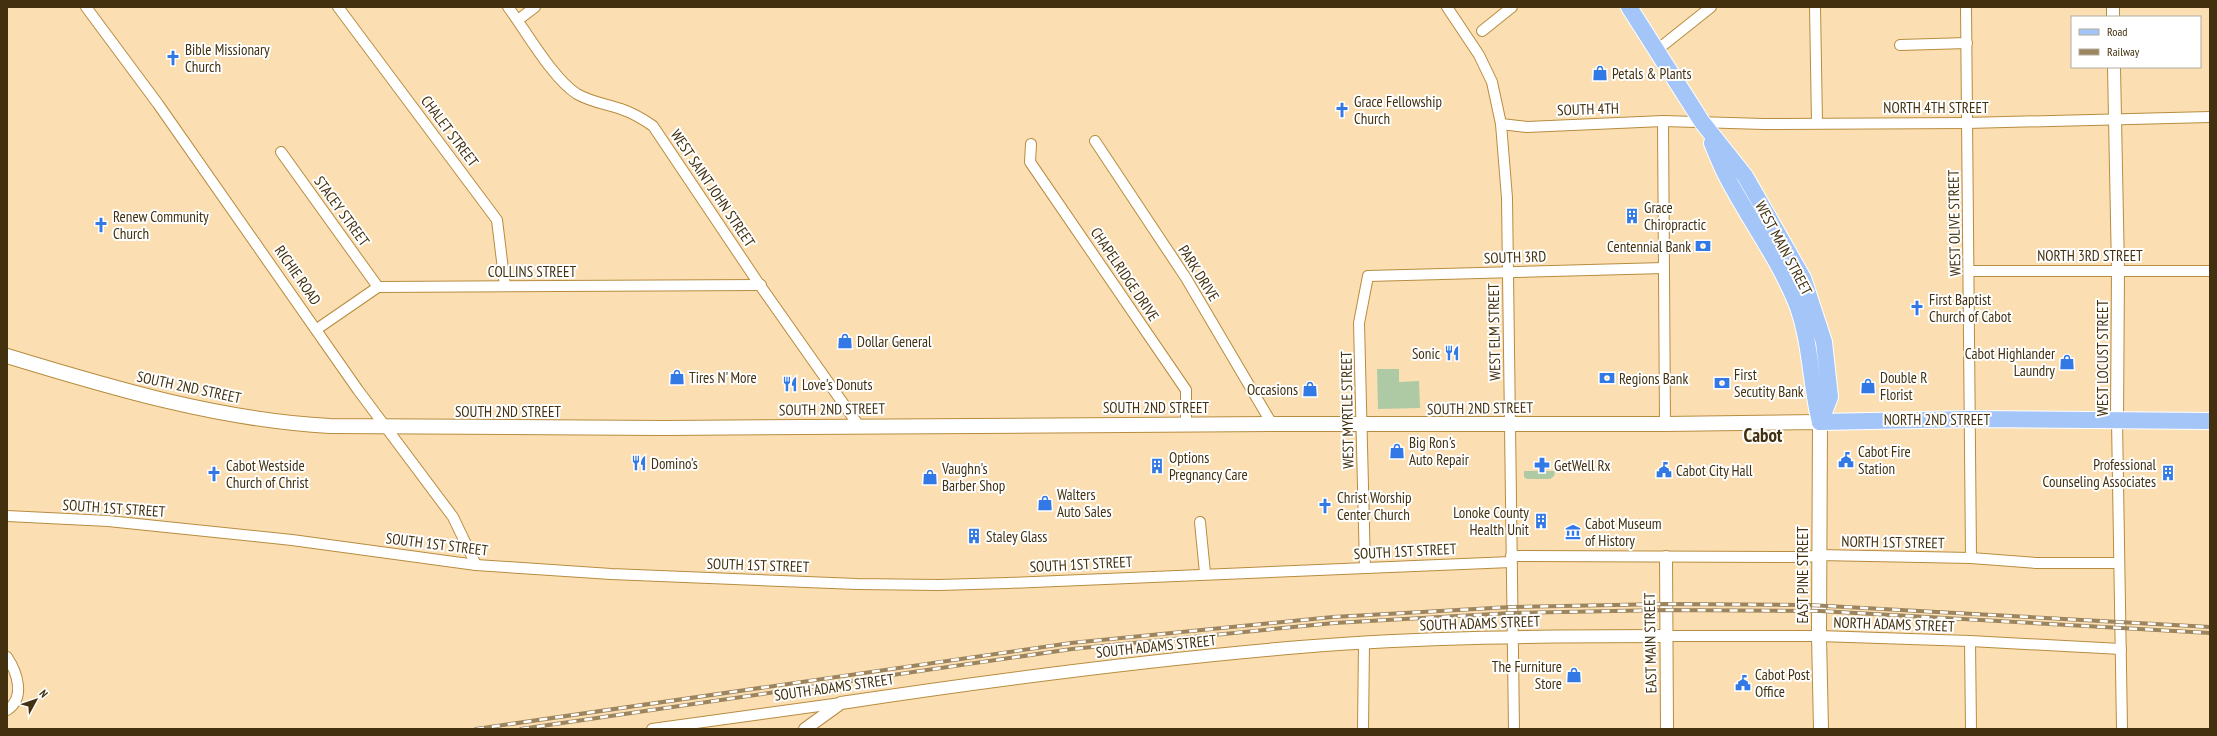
<svg xmlns="http://www.w3.org/2000/svg" width="2217" height="736" viewBox="0 0 2217 736" font-family="'PT Sans Narrow',sans-serif">
	<style>
		.green { fill: #adcaa5 }
		.lines { fill: none; stroke-linecap: round; stroke-linejoin: round }
		.minor-casing { stroke: #b88c3f; stroke-width: 12 }
		.tertiary-casing { stroke: #b88c3f; stroke-width: 14 }
		.secondary-casing { stroke: #b88c3f; stroke-width: 16 }
		.primary-casing { stroke: #fff; stroke-width: 18 }
		.minor { stroke: #fff; stroke-width: 10 }
		.tertiary { stroke: #fff; stroke-width: 12 }
		.secondary { stroke: #fff; stroke-width: 14 }
		.primary { stroke: #a4c5f8; stroke-width: 16 }
		.rail-casing { stroke: #9c855e; stroke-width: 4 }
		.rail { stroke: #fff; stroke-width: 2.5; stroke-dasharray: 8; stroke-linecap: butt }
		.labels { text-anchor: middle; dominant-baseline: central; stroke-width: 4; stroke-linejoin: round; paint-order: stroke }
		.poi-label { font-size: 15px; fill: #42300f; stroke: #fff; text-anchor: start }
		.street-label { font-size: 15px; fill: #42300f; stroke: #fff }
		.district-label { font-size: 19px; font-weight: bold; fill: #42300f; stroke: #fff }
	</style>
	<rect width="100%" height="100%" fill="#fbdfb3"/>
	<g class="green">
		<polygon points="1377,369 1399,369 1399,382 1419,381 1420,408 1378,409"/>
		<polygon points="1524,471 1555,471 1554,476 1550,479 1527,479 1524,477"/>
	</g>
	<g class="lines">
		<defs>
			<g id="minor">
				<polyline points="86,7 158,104 358,390 453,517 476,565"/>
				<polyline points="338,7 497,220 505,286"/>
				<path d="M508 7C526 31 553 79 577 94 591 102 606 104 621 109 633 113 643 119 653 126L757 281 859 426"/>
				<polyline points="1447,7 1479,55 1492,82 1501,124"/>
				<polyline points="1815,7 1817,123"/>
				<polyline points="1966,7 1971,558"/>
				<polyline points="518,20 535,7"/>
				<polyline points="1482,31 1512,7"/>
				<polyline points="1900,45 1967,43"/>
				<polyline points="1657,50 1711,7"/>
				<polyline points="1663,121 1665,424"/>
				<polyline points="1095,141 1186,278 1272,424"/>
				<polyline points="1031,144 1030,162 1186,390 1186,424"/>
				<polyline points="281,152 378,287"/>
				<polyline points="1969,271 2210,271"/>
				<polyline points="317,329 378,287 761,285"/>
				<polyline points="2117,420 2122,729"/>
				<polyline points="7,516 108,521 292,540 476,565 611,574 857,584 939,585 1008,583 1511,562"/>
				<polyline points="1200,522 1205,573"/>
				<polyline points="1511,556 1807,557 1819,555 1971,558 2036,563 2119,563"/>
				<polyline points="1365,568 1359,323 1368,276 1664,268"/>
				<polyline points="1666,636 1819,636 1970,641 2121,649"/>
				<polyline points="1970,641 1971,729"/>
				<path d="M7 657C17 672 26 698 7 710"/>
				<polyline points="652,729 841,703"/>
				<polyline points="1363,729 1364,644"/>
				<polyline points="1514,729 1507,198 1501,124 1527,127 1663,121 1764,124 1967,123 2210,117"/>
			</g>
			<g id="tertiary">
				<polyline points="2113,7 2113,17"/>
				<polyline points="2114,67 2118,270 2117,420"/>
				<polyline points="1666,557 1667,729"/>
				<path d="M805 729 841 703C993 680 1147 660 1300 647 1422 637 1544 636 1666 636"/>
			</g>
			<path id="secondary" d="M7 356C112 388 219 420 330 426L664 428 1272 424H1665L1820 422 1819 636 1821 729"/>
			<g id="primary">
				<polyline points="1629,7 1702,122 1745,176 1803,278 1824,342 1830,397 1820,422"/>
				<path d="M1712 143C1717 155 1722 168 1728 179 1750 221 1778 258 1796 302 1811 340 1810 382 1820 422"/>
				<polyline points="1820,422 1970,419 2210,421"/>
			</g>
		</defs>
		<use href="#minor" class="minor-casing"/>
		<use href="#tertiary" class="tertiary-casing"/>
		<use href="#secondary" class="secondary-casing"/>
		<use href="#primary" class="primary-casing"/>
		<use href="#minor" class="minor"/>
		<use href="#tertiary" class="tertiary"/>
		<use href="#secondary" class="secondary"/>
		<use href="#primary" class="primary"/>
		<defs>
			<g id="rail">
				<polyline points="476,729 1071,643 1333,617 1511,607 1665,604 1809,605 2210,627"/>
				<polyline points="521,729 1072,649 1334,623 1511,613 1666,610 1820,611 2210,633"/>
			</g>
		</defs>
		<use href="#rail" class="rail-casing"/>
		<use href="#rail" class="rail"/>
	</g>
	<defs>
		<symbol id="church-bare" viewBox="-9 -9 18 18"><path d="M-1.2-6h2.4v3.5h3.3v2.4h-3.3V6h-2.4V-.1h-3.3v-2.4h3.3Z" fill="#3279e6" stroke="#fff" stroke-width="2.5" paint-order="stroke"/></symbol>
		<symbol id="shop-bare" viewBox="-9 -9 18 18"><path d="M-5-2.5h2.3a2.7 3.5 0 0 1 5.4 0H5L5.5 6h-11ZM-1.5-2.5h3a1.5 2.3 0 0 0-3 0Z" fill="#3279e6" stroke="#fff" stroke-width="2.5" paint-order="stroke"/></symbol>
		<symbol id="building-bare" viewBox="-9 -9 18 18"><path d="M-4-6H4V6H1V3H-1V6H-4ZM-2.5-4.3h1.7v1.8h-1.7ZM.8-4.3h1.7v1.8H.8ZM-2.5-1h1.7V.8h-1.7ZM.8-1h1.7V.8H.8Z" fill="#3279e6" stroke="#fff" stroke-width="2.5" paint-order="stroke"/></symbol>
		<symbol id="bank-bare" viewBox="-9 -9 18 18"><path d="M-6-4H6V4H-6ZM0-2.3a2.3 2.3 0 1 0 0 4.6a2.3 2.3 0 1 0 0-4.6Z" fill="#3279e6" stroke="#fff" stroke-width="2.5" paint-order="stroke"/></symbol>
		<symbol id="restaurant-bare" viewBox="-9 -9 18 18"><path d="M-5-6h1v4h1v-4h1v4h1v-4h1v5L-1.5 .5V6h-2V.5L-5-1ZM5-6V6H3V1.5H1.5Q1.5-4 5-6Z" fill="#3279e6" stroke="#fff" stroke-width="2.5" paint-order="stroke"/></symbol>
		<symbol id="civic-bare" viewBox="-9 -9 18 18"><path d="M-.6-6.5H3V-4.5H.6V-3L4-1V1h2V6H-6V1h2V-1L-.6-3ZM-1.2 2.5V6h2.4V2.5Z" fill="#3279e6" stroke="#fff" stroke-width="2.5" paint-order="stroke"/></symbol>
		<symbol id="pharmacy-bare" viewBox="-9 -9 18 18"><path d="M-2-6h4v4h4v4h-4v4h-4v-4h-4v-4h4Z" fill="#3279e6" stroke="#fff" stroke-width="2.5" paint-order="stroke"/></symbol>
		<symbol id="museum-bare" viewBox="-9 -9 18 18"><path d="M0-6L6-3V-2H-6V-3ZM-5-1h2V3h-2ZM-1-1h2V3h-2ZM3-1h2V3H3ZM-6 4H6V6H-6Z" fill="#3279e6" stroke="#fff" stroke-width="2.5" paint-order="stroke"/></symbol>
	</defs>
	<g fill-rule="evenodd">
		<use href="#church-bare" x="162" y="47" width="22" height="22"/>
		<use href="#shop-bare" x="1589" y="62" width="22" height="22"/>
		<use href="#church-bare" x="1331" y="99" width="22" height="22"/>
		<use href="#building-bare" x="1621" y="205" width="22" height="22"/>
		<use href="#church-bare" x="90" y="214" width="22" height="22"/>
		<use href="#bank-bare" x="1692" y="235" width="22" height="22"/>
		<use href="#church-bare" x="1906" y="297" width="22" height="22"/>
		<use href="#shop-bare" x="834" y="330" width="22" height="22"/>
		<use href="#restaurant-bare" x="1441" y="342" width="22" height="22"/>
		<use href="#shop-bare" x="2056" y="351" width="22" height="22"/>
		<use href="#shop-bare" x="666" y="366" width="22" height="22"/>
		<use href="#bank-bare" x="1596" y="367" width="22" height="22"/>
		<use href="#bank-bare" x="1711" y="372" width="22" height="22"/>
		<use href="#restaurant-bare" x="779" y="373" width="22" height="22"/>
		<use href="#shop-bare" x="1857" y="375" width="22" height="22"/>
		<use href="#shop-bare" x="1299" y="378" width="22" height="22"/>
		<use href="#shop-bare" x="1386" y="440" width="22" height="22"/>
		<use href="#civic-bare" x="1835" y="449" width="22" height="22"/>
		<use href="#restaurant-bare" x="628" y="452" width="22" height="22"/>
		<use href="#pharmacy-bare" x="1531" y="454" width="22" height="22"/>
		<use href="#building-bare" x="1146" y="455" width="22" height="22"/>
		<use href="#civic-bare" x="1653" y="459" width="22" height="22"/>
		<use href="#building-bare" x="2157" y="462" width="22" height="22"/>
		<use href="#church-bare" x="203" y="463" width="22" height="22"/>
		<use href="#shop-bare" x="919" y="466" width="22" height="22"/>
		<use href="#shop-bare" x="1034" y="492" width="22" height="22"/>
		<use href="#church-bare" x="1314" y="495" width="22" height="22"/>
		<use href="#building-bare" x="1530" y="510" width="22" height="22"/>
		<use href="#museum-bare" x="1562" y="521" width="22" height="22"/>
		<use href="#building-bare" x="963" y="525" width="22" height="22"/>
		<use href="#shop-bare" x="1563" y="664" width="22" height="22"/>
		<use href="#civic-bare" x="1732" y="672" width="22" height="22"/>
	</g>
	<g class="labels">
		<g class="poi-label">
			<text x="185" y="49">Bible Missionary<tspan x="185" dy="17">Church</tspan></text>
			<text x="1612" y="73">Petals &amp; Plants</text>
			<text x="1354" y="101">Grace Fellowship<tspan x="1354" dy="17">Church</tspan></text>
			<text x="1644" y="207">Grace<tspan x="1644" dy="17">Chiropractic</tspan></text>
			<text x="113" y="216">Renew Community<tspan x="113" dy="17">Church</tspan></text>
			<text x="1691" y="246" text-anchor="end">Centennial Bank</text>
			<text x="1929" y="299">First Baptist<tspan x="1929" dy="17">Church of Cabot</tspan></text>
			<text x="857" y="341">Dollar General</text>
			<text x="1440" y="353" text-anchor="end">Sonic</text>
			<text x="2055" y="353" text-anchor="end">Cabot Highlander<tspan x="2055" dy="17">Laundry</tspan></text>
			<text x="1734" y="374">First<tspan x="1734" dy="17">Secutity Bank</tspan></text>
			<text x="689" y="377">Tires N' More</text>
			<text x="1880" y="377">Double R<tspan x="1880" dy="17">Florist</tspan></text>
			<text x="1619" y="378">Regions Bank</text>
			<text x="802" y="384">Love's Donuts</text>
			<text x="1298" y="389" text-anchor="end">Occasions</text>
			<text x="1409" y="442">Big Ron's<tspan x="1409" dy="17">Auto Repair</tspan></text>
			<text x="1858" y="451">Cabot Fire<tspan x="1858" dy="17">Station</tspan></text>
			<text x="1169" y="457">Options<tspan x="1169" dy="17">Pregnancy Care</tspan></text>
			<text x="651" y="463">Domino's</text>
			<text x="2156" y="464" text-anchor="end">Professional<tspan x="2156" dy="17">Counseling Associates</tspan></text>
			<text x="226" y="465">Cabot Westside<tspan x="226" dy="17">Church of Christ</tspan></text>
			<text x="1554" y="465">GetWell Rx</text>
			<text x="942" y="468">Vaughn's<tspan x="942" dy="17">Barber Shop</tspan></text>
			<text x="1676" y="470">Cabot City Hall</text>
			<text x="1057" y="494">Walters<tspan x="1057" dy="17">Auto Sales</tspan></text>
			<text x="1337" y="497">Christ Worship<tspan x="1337" dy="17">Center Church</tspan></text>
			<text x="1529" y="512" text-anchor="end">Lonoke County<tspan x="1529" dy="17">Health Unit</tspan></text>
			<text x="1585" y="523">Cabot Museum<tspan x="1585" dy="17">of History</tspan></text>
			<text x="986" y="536">Staley Glass</text>
			<text x="1562" y="666" text-anchor="end">The Furniture<tspan x="1562" dy="17">Store</tspan></text>
			<text x="1755" y="674">Cabot Post<tspan x="1755" dy="17">Office</tspan></text>
		</g>
		<g class="street-label">
			<text x="1936" y="107">NORTH 4TH STREET</text>
			<text transform="translate(1588 109) rotate(-2)">SOUTH 4TH</text>
			<text transform="translate(450 131) rotate(53)">CHALET STREET</text>
			<text transform="translate(713 188) rotate(56)">WEST SAINT JOHN STREET</text>
			<text transform="translate(342 211) rotate(54)">STACEY STREET</text>
			<text transform="translate(1954 223) rotate(-91)">WEST OLIVE STREET</text>
			<text transform="translate(1784 248) rotate(62)">WEST MAIN STREET</text>
			<text x="2090" y="255">NORTH 3RD STREET</text>
			<text transform="translate(1515 257) rotate(-2)">SOUTH 3RD</text>
			<text x="532" y="271">COLLINS STREET</text>
			<text transform="translate(1199 273) rotate(58)">PARK DRIVE</text>
			<text transform="translate(1125 274) rotate(56)">CHAPELRIDGE DRIVE</text>
			<text transform="translate(298 275) rotate(55)">RICHIE ROAD</text>
			<text transform="translate(1494 332) rotate(-91)">WEST ELM STREET</text>
			<text transform="translate(2102 358) rotate(-90)">WEST LOCUST STREET</text>
			<text transform="translate(189 387) rotate(12)">SOUTH 2ND STREET</text>
			<text x="1156" y="407">SOUTH 2ND STREET</text>
			<text transform="translate(1480 408) rotate(-1)">SOUTH 2ND STREET</text>
			<text transform="translate(832 409) rotate(-1)">SOUTH 2ND STREET</text>
			<text transform="translate(1347 410) rotate(-91)">WEST MYRTLE STREET</text>
			<text x="508" y="411">SOUTH 2ND STREET</text>
			<text x="1937" y="419">NORTH 2ND STREET</text>
			<text transform="translate(114 508) rotate(4)">SOUTH 1ST STREET</text>
			<text transform="translate(1893 542) rotate(1)">NORTH 1ST STREET</text>
			<text transform="translate(437 544) rotate(7)">SOUTH 1ST STREET</text>
			<text transform="translate(1405 551) rotate(-3)">SOUTH 1ST STREET</text>
			<text transform="translate(1081 564) rotate(-3)">SOUTH 1ST STREET</text>
			<text transform="translate(758 565) rotate(2)">SOUTH 1ST STREET</text>
			<text transform="translate(1802 575) rotate(-90)">EAST PINE STREET</text>
			<text transform="translate(1480 623) rotate(-2)">SOUTH ADAMS STREET</text>
			<text transform="translate(1894 624) rotate(2)">NORTH ADAMS STREET</text>
			<text transform="translate(1650 643) rotate(-91)">EAST MAIN STREET</text>
			<text transform="translate(1156 646) rotate(-6)">SOUTH ADAMS STREET</text>
			<text transform="translate(834 687) rotate(-8)">SOUTH ADAMS STREET</text>
		</g>
		<g class="district-label">
			<text x="1763" y="435">Cabot</text>
		</g>
	</g>
	<rect width="2217" height="736" fill="none" stroke="#42300f" stroke-width="16"/>
	<rect x="2071" y="16" width="130" height="52" fill="#ffffff" stroke="#b3ac9f"/>
	<rect x="2079" y="29" width="20" height="6" fill="#a4c5f8" stroke="#b3ac9f"/>
	<text x="2107" y="36" font-size="12" fill="#42300f">Road</text>
	<rect x="2079" y="49" width="20" height="6" fill="#9c855e" stroke="#b3ac9f"/>
	<text x="2107" y="56" font-size="12" fill="#42300f">Railway</text>
	<g transform="translate(36 700) rotate(50)" stroke="#ffffff" stroke-width="3" paint-order="stroke">
	<path d="M0-3L7 15L0 10L-7 15Z" fill="#42300f"/>
	<text y="-6" font-size="11" font-weight="bold" text-anchor="middle" fill="#42300f">N</text>
	</g>
</svg>
